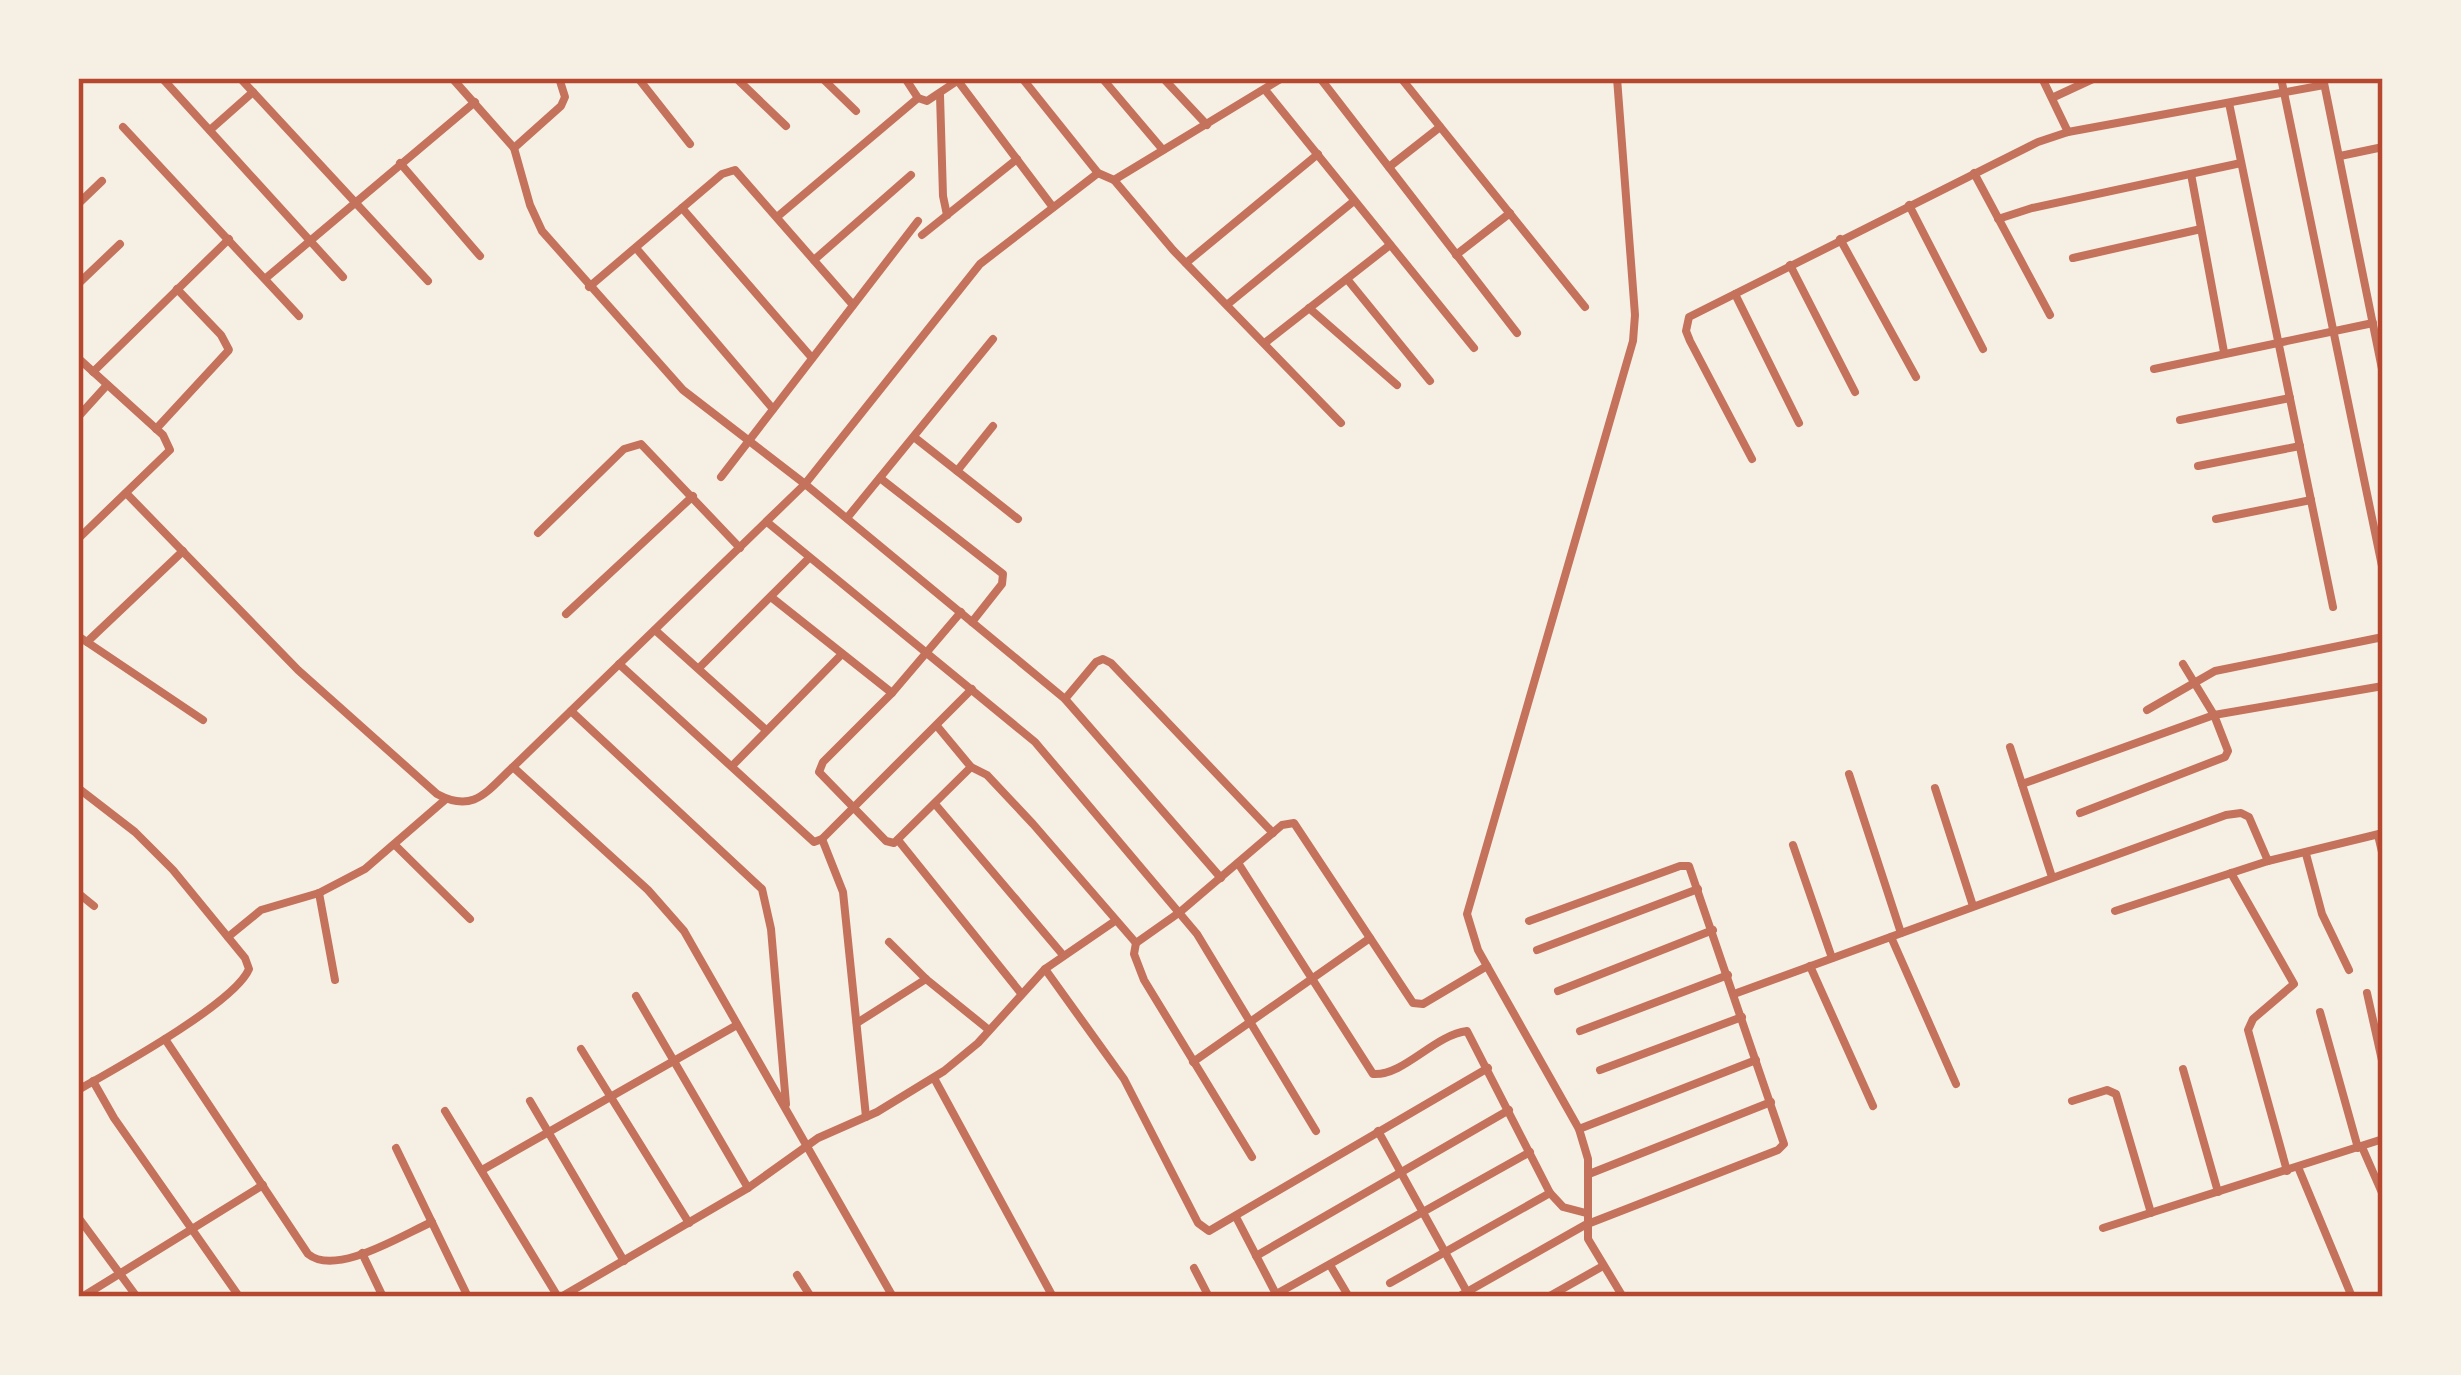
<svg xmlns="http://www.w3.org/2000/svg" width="2461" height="1375" viewBox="0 0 2461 1375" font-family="'IBM Plex Sans',sans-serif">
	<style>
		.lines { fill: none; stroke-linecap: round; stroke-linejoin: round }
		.minor { stroke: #c5725c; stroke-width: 8 }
		.neatline { fill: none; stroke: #b5482f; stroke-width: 4.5 }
	</style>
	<rect width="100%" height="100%" fill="#f6efe4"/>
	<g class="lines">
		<g class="minor">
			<polyline points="162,78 343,277"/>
			<polyline points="240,78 428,281"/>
			<polyline points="452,78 514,148 530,205 542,231 683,390 805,484 1065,699 1221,878"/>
			<polyline points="638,78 690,144"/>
			<polyline points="736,78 786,126"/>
			<polyline points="822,78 856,111"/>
			<polyline points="905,78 918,98 927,101 960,79"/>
			<polyline points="1022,78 1098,173 1114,180 1282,78"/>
			<polyline points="1102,78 1163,150"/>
			<polyline points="1163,78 1207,125"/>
			<polyline points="1320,78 1517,333"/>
			<polyline points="1401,78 1585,307"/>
			<polyline points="1617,78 1635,315 1633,341 1467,914 1478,950 1579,1129 1588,1159 1588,1239 1623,1297"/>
			<polyline points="2042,78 2068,132"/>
			<polyline points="2281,78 2383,571"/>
			<polyline points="2323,78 2383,374"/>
			<polyline points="2383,78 2383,79"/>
			<polyline points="958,81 1052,206"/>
			<polyline points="1266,91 1474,348"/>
			<polyline points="940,95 943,196 947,215"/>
			<polyline points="2054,97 2095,78"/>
			<polyline points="2229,103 2333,607"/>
			<polyline points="123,127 299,316"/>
			<polyline points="210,130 253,92"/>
			<polyline points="514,148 561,106 565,97 559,78"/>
			<polyline points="2340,156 2383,147"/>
			<polyline points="400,163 480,256"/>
			<polyline points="1389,167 1440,127"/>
			<polyline points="1974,173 2050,315"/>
			<polyline points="2191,174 2224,352"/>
			<polyline points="1114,180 1173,250 1341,423"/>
			<polyline points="78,204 102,181"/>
			<polyline points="1909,205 1983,349"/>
			<polyline points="682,208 812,358"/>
			<polyline points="777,217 918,98"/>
			<polyline points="1998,219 2032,208 2241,163"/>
			<polyline points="922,235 1017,159"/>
			<polyline points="1840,239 1916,377"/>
			<polyline points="636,248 773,409"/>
			<polyline points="1456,255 1510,213"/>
			<polyline points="2073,258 2201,229"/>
			<polyline points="814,260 911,175"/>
			<polyline points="1186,263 1318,154"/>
			<polyline points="1790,265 1855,392"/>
			<polyline points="266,278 475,102"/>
			<polyline points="1347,279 1430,381"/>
			<polyline points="78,284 120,244"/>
			<polyline points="589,287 722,174 735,170 853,305"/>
			<polyline points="1735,294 1799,423"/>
			<polyline points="1228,304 1354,201"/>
			<polyline points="1309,308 1397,385"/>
			<polyline points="1266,342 1390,245"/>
			<polyline points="78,358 163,435 170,450 78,539"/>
			<polyline points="2154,369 2373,323"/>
			<polyline points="93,372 229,239"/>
			<polyline points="78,417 107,385"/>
			<polyline points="2180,420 2290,398"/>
			<polyline points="156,429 229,350 221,335 177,289"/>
			<polyline points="914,437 1018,519"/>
			<polyline points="1752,459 1690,341 1686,331 1689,317 2038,142 2068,132 2324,85"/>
			<polyline points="2198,466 2300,446"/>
			<polyline points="957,471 993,426"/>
			<polyline points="721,477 918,221"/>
			<polyline points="880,478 1003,574 1002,584 972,622"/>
			<path d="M128 495 298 670 437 794C474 814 487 791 513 767L805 484 980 264 1098 173"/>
			<polyline points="847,518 993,339"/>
			<polyline points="2216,519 2311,500"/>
			<polyline points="767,522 1035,742 1197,934 1316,1131"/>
			<polyline points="538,533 624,449 641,444 740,548"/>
			<polyline points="771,597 892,693"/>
			<polyline points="566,614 693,496"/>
			<polyline points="655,630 766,730"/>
			<polyline points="78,636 203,720"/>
			<polyline points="87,642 183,551"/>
			<polyline points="619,664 814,842 822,839 972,689"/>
			<polyline points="699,668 809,558"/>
			<polyline points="1065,699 1096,662 1103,659 1111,663 1273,833"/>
			<polyline points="2147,710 2215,671 2383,637"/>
			<polyline points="571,711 762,889 771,929 786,1104"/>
			<polyline points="937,726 971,767 894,843 886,841 819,772 823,762 892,693 961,612"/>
			<polyline points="2010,747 2052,877"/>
			<polyline points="733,765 842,654"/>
			<polyline points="513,767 648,890 684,931 893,1297"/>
			<polyline points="971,767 987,775 1033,824 1136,943 1180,912 1282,825 1294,823 1413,1003 1423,1004 1487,966"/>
			<polyline points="1849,774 1901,933"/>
			<polyline points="2022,784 2214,715 2383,686"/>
			<path d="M78 788 135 832 173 870 245 958 249 969C235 1003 115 1069 78 1090"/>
			<polyline points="1935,788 1973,906"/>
			<polyline points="935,804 1063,955"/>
			<polyline points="2080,813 2225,757 2228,751 2214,715 2183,664"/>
			<polyline points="2378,835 2383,856"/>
			<polyline points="822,839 843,892 866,1117"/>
			<polyline points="898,840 1020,992"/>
			<polyline points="395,845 470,919"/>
			<polyline points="1793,845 1832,958"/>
			<polyline points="2306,854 2322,914 2349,970"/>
			<path d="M1238 863 1373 1074C1404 1076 1434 1035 1467 1031L1550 1193 1563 1207 1586 1213"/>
			<polyline points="2231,873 2294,984 2253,1019 2248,1030 2287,1171"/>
			<polyline points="78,893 94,906"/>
			<polyline points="319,893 335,980"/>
			<polyline points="2115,911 2268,861 2383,833"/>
			<polyline points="228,937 261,910 319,893 365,869 446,799"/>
			<polyline points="1891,937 1956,1084"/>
			<polyline points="889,942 926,979 989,1030"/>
			<polyline points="1136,943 1134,954 1144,980 1252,1157"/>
			<polyline points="1537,950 1698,889"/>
			<polyline points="1810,966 1873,1106"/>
			<polyline points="1045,969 1124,1079 1198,1223 1209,1231 1488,1068"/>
			<polyline points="1558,991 1713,930"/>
			<polyline points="2367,993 2383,1065"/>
			<polyline points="1734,994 2226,815 2241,813 2249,817 2268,861"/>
			<polyline points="636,996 748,1188"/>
			<polyline points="2320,1012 2358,1148"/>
			<polyline points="857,1023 926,979"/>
			<polyline points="1580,1031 1728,975"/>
			<path d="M165 1039 308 1254C336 1277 402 1235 432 1222"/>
			<polyline points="581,1049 689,1223"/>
			<polyline points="1193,1062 1370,938"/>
			<polyline points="2183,1069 2218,1192"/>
			<polyline points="1600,1070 1742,1017"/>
			<polyline points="934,1078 1053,1297"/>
			<polyline points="93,1081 114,1118 238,1295"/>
			<polyline points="530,1101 624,1261"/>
			<polyline points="2072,1101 2107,1090 2116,1094 2151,1213"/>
			<polyline points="445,1111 558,1297"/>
			<polyline points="1579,1129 1756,1060"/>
			<polyline points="1378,1131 1467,1292"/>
			<polyline points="2362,1147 2383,1195"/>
			<polyline points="396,1148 468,1297"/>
			<polyline points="2298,1167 2352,1297"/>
			<polyline points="482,1170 737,1025"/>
			<polyline points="1589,1174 1771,1102"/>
			<polyline points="78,1217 137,1297"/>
			<polyline points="1236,1217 1276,1294"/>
			<polyline points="2103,1228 2383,1139"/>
			<polyline points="362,1253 383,1297"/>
			<polyline points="1256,1256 1509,1110"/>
			<polyline points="1330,1265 1349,1297"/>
			<polyline points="1194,1268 1209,1297"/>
			<polyline points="797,1275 811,1297"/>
			<polyline points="1390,1283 1550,1193"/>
			<polyline points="82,1297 263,1185"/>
			<polyline points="561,1297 748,1188 818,1138 877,1112 944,1071 978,1043 1045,969 1115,921"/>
			<polyline points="1271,1297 1530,1152"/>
			<polyline points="1458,1297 1585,1225 1778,1150 1784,1144 1689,866 1680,866 1529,921"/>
			<polyline points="1548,1297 1603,1266"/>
		</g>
	</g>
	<rect width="2461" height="1375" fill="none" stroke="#f6efe4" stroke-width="162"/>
	<rect x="81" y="81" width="2299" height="1213" class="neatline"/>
</svg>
